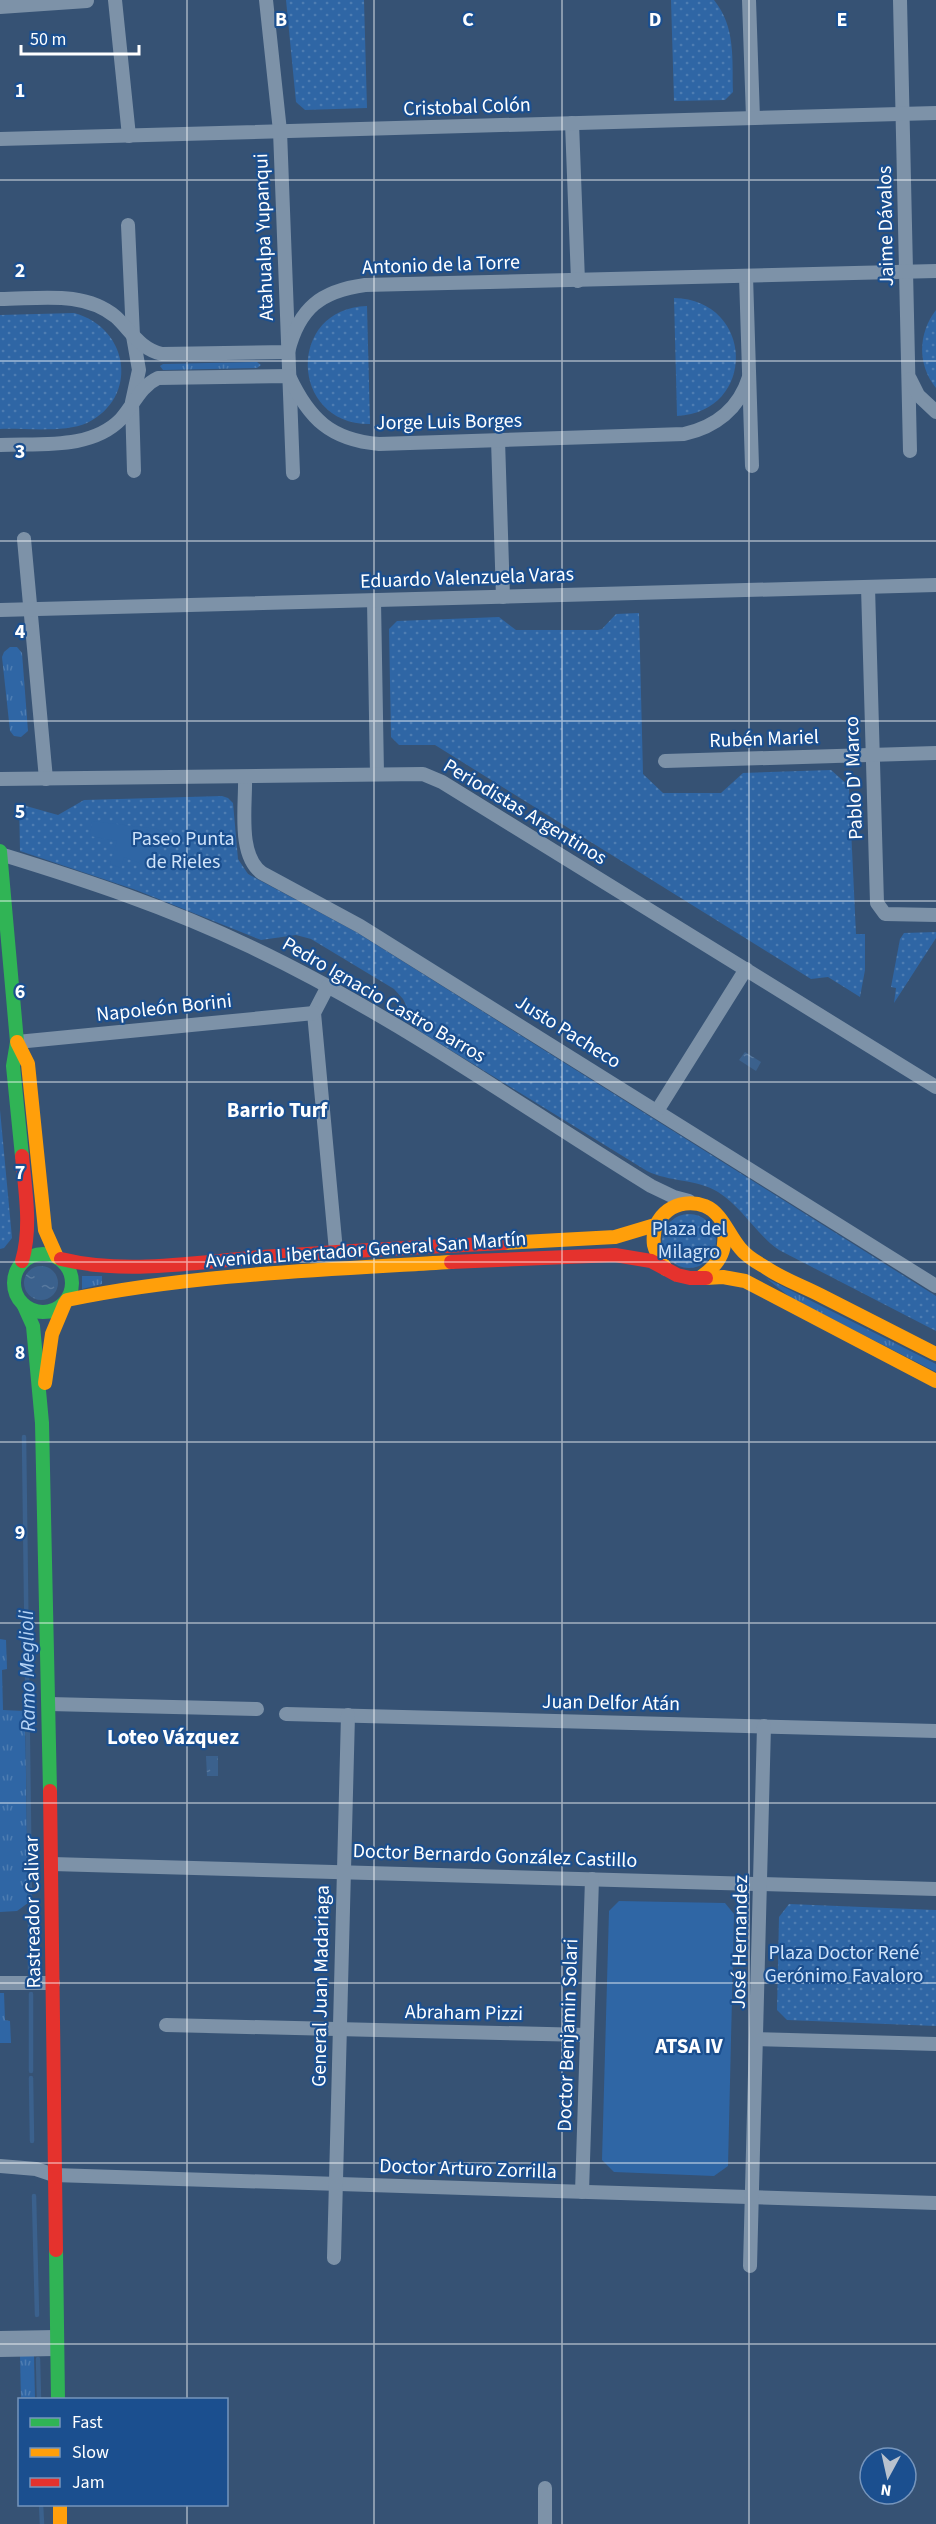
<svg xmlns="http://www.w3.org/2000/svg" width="936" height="2524" viewBox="0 0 936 2524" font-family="'Source Sans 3',sans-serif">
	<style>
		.grass { fill: url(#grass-tufts) }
		.park { fill: url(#park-dots) }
		.pitch { fill: #2f66a5 }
		.water { fill: url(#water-ripples) }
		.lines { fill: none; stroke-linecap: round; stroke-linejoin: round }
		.stream { stroke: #3b618d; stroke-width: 4.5 }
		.street { stroke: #7d92a8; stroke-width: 14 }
		.fast { stroke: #30b455; stroke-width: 14 }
		.slow { stroke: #ff9f0a; stroke-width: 14 }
		.jam { stroke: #e5322d; stroke-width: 14 }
		.grid { fill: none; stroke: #fff; stroke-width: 1.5; stroke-opacity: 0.55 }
		.labels { text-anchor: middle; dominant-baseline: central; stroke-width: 4.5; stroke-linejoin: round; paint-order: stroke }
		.street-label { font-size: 20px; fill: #fff; stroke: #1b4f8f }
		.park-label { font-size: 20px; fill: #cfe3fa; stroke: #1b4f8f }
		.neighbourhood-label { font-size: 21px; font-weight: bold; fill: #fff; stroke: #1b4f8f }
		.water-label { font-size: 21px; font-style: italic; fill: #b5d3f5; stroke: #1b4f8f }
		.grid-label { font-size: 20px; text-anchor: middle; font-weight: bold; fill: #fff; stroke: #1b4f8f; stroke-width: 4.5; stroke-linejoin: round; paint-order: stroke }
	</style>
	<defs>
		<pattern id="grass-tufts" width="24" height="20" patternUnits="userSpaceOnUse" patternTransform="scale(1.5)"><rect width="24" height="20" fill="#2f66a5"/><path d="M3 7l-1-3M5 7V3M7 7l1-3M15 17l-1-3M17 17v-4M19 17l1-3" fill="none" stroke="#4e7db2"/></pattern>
		<pattern id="park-dots" width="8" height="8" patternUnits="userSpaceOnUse" patternTransform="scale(1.5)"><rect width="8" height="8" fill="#2f66a5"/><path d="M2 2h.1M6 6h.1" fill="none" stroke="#4e7db2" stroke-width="1.8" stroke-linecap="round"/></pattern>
		<pattern id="water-ripples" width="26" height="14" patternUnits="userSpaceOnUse" patternTransform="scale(1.5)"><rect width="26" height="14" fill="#3b618d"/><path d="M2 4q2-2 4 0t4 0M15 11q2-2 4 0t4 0" fill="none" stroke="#58799e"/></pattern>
	</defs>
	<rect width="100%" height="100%" fill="#365274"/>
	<g class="grass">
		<polygon points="257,362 261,365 257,368 163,370 160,366 163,364"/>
		<polygon points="10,647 17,647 22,653 28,731 21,737 14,736 10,731 2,657 4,652"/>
		<polygon points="82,1276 102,1276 102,1284 82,1289"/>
		<polygon points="766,1278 936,1364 936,1372 791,1298"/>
		<polygon points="0,1639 6,1640 7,1669 2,1670 3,1710 25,1711 28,1903 17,1911 0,1912"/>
		<polygon points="0,1993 4,1993 5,2020 10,2021 11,2043 0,2043"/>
		<polygon points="20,2356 34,2356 35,2399 21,2399"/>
	</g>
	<g class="park">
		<polygon points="286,0 364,0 367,108 305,110 296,102"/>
		<path d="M671 0H714C736 27 732 60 733 92L725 100 674 101Z"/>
		<path d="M674 298C755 300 757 412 677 416Z"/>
		<path d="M367 306 370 424C289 425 286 308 367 306Z"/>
		<path d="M936 310V388C917 365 918 333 936 310Z"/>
		<path d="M74 313C130 328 139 398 87 423 65 433 24 428 0 429V315Z"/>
		<polygon points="639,613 643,774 663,793 721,793 743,773 831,770 849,786 856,934 865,934 865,970 860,997 828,977 811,979 435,745 399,745 391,737 389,629 397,621 499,617 516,630 598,630 602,629 616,614"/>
		<path d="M222 796 228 798 233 803 238 859 248 874 356 932 936 1296V1331L779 1250C756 1234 741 1206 718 1192 697 1179 669 1182 647 1171L418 1030 403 999 394 989 311 939 296 935 261 940 136 890 20 851 19 804 58 815 84 800Z"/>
		<polygon points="936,932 936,938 894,1003 896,988 891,987 900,939 904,933"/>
		<polygon points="0,1110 12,1238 4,1248 0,1249"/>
		<circle cx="689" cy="1241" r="27"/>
		<polygon points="789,1904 936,1910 936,2026 787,2020 777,2010 779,1917"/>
	</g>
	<g class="pitch">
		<polygon points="92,821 165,830 155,869 124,857 121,868 110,864 117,841 90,836"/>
		<polygon points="619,1901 725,1903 734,1914 728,2166 714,2176 614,2172 602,2160 609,1911"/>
	</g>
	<g class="water">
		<polygon points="745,1052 761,1062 756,1071 739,1060"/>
		<circle cx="41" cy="1283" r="17"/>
		<polygon points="206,1756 218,1756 218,1776 207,1776"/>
	</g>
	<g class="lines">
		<g class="stream">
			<polyline points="24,1437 30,1904"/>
			<polyline points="30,1919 30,1970"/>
			<polyline points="31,1994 31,2071"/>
			<polyline points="31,2078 32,2141"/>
			<polyline points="34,2196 37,2315"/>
			<polyline points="38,2359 39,2400"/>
			<polyline points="41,2504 42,2524"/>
		</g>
		<g class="street">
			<polyline points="115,0 129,136"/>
			<polyline points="266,0 280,131 293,473"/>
			<polyline points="749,0 753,118"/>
			<polyline points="900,0 910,451"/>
			<polyline points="0,7 87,1"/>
			<polyline points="572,123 578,281"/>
			<polyline points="0,139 936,113"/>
			<polyline points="128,225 133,336 139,370 132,402 134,471"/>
			<polyline points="746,276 752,466"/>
			<path d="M0 299C39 299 84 290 116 317 131 331 140 349 162 354L288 352C299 308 321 291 365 285L936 271"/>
			<polyline points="910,379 918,395 936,412"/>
			<polyline points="498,440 503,597"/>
			<path d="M0 445C40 443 91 450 121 419 134 405 139 387 158 378L289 376C309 419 331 440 379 444L684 434C715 427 739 409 749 377"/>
			<polyline points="24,539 46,779"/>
			<polyline points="868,587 877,903 885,914 936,915"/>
			<polyline points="374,601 377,774"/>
			<polyline points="0,610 936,585"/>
			<polyline points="665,761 936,753"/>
			<path d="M245 777C246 805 237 855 262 873L360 926 936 1286"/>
			<polyline points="0,779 423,774 442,782 936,1087"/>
			<path d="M0 854C88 881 167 907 251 947 391 1013 519 1105 651 1186L674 1197 689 1201"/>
			<polyline points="328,986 314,1013 336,1251"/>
			<polyline points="17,1042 314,1013"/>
			<polyline points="657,1111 746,969"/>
			<polyline points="49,1704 257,1709"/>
			<polyline points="286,1714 936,1731"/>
			<polyline points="52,1864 936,1889"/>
			<polyline points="0,1983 53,1983"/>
			<polyline points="166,2025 587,2035"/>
			<polyline points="757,2039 936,2044"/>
			<polyline points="0,2166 36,2169 54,2175 936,2203"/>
			<polyline points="582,2192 592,1879"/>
			<polyline points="334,2258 348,1715"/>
			<polyline points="750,2266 764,1726"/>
			<polyline points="0,2338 56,2337"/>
			<polyline points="0,2350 56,2349"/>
			<polyline points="545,2488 545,2524"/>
		</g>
		<g class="fast">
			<polyline points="0,851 17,1042 13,1066 22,1156"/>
			<circle cx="43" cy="1283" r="29"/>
			<polyline points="24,1306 33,1326 42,1423 50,1791"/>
			<polyline points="56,2250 58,2400"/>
		</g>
		<g class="slow">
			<polyline points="17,1042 28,1064 45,1230 57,1257"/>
			<polyline points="504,1243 615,1237 655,1225"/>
			<path d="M666 1269C661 1261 656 1254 654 1245 650 1215 678 1196 705 1206 722 1213 728 1234 740 1248 746 1256 756 1262 765 1267 782 1279 803 1286 822 1296 860 1315 898 1335 936 1354"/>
			<path d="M701 1277C721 1263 728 1248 723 1224"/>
			<polyline points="706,1278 723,1277 745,1281 936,1381"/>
			<path d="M67 1300C193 1274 323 1270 451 1262"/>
			<polyline points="45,1383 52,1334 65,1303"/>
			<polyline points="60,2504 60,2524"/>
		</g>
		<g class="jam">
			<path d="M22 1156C25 1191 32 1227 22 1261"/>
			<path d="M61 1259C126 1275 196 1262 262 1257 342 1251 423 1247 504 1243"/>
			<polyline points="451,1262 615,1255 651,1261 677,1275 690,1278 706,1278"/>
			<polyline points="50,1791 56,2250"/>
		</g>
	</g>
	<path class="grid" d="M187 0V2400M374 0V2524M562 0V2524M749 0V2524M0 180H936M0 361H936M0 541H936M0 721H936M0 901H936M0 1082H936M0 1262H936M0 1442H936M0 1623H936M0 1803H936M0 1983H936M0 2163H936M0 2344H936M187 2504V2524"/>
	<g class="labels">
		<g class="street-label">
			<text transform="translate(467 107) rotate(-2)">Cristobal Colón</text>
			<text transform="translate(886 226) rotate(-91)">Jaime Dávalos</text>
			<text transform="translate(264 237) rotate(-92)">Atahualpa Yupanqui</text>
			<text transform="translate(441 265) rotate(-2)">Antonio de la Torre</text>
			<text transform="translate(449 422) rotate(-1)">Jorge Luis Borges</text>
			<text transform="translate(467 578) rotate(-2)">Eduardo Valenzuela Varas</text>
			<text transform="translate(764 739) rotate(-2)">Rubén Mariel</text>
			<text transform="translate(854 778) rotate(-92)">Pablo D' Marco</text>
			<text transform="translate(525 812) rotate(31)">Periodistas Argentinos</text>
			<text transform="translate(384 1000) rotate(30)">Pedro Ignacio Castro Barros</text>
			<text transform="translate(164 1008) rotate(-6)">Napoleón Borini</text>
			<text transform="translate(568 1032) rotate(32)">Justo Pacheco</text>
			<text transform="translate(366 1250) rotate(-4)">Avenida Libertador General San Martín</text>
			<text transform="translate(611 1703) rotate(1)">Juan Delfor Atán</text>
			<text transform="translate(495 1856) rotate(2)">Doctor Bernardo González Castillo</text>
			<text transform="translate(33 1912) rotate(-91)">Rastreador Calivar</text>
			<text transform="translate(740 1942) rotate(-89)">José Hernandez</text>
			<text transform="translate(321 1986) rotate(-89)">General Juan Madariaga</text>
			<text transform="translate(464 2013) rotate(1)">Abraham Pizzi</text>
			<text transform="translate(568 2035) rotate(-88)">Doctor Benjamin Solari</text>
			<text transform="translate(468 2169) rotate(2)">Doctor Arturo Zorrilla</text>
		</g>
		<g class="park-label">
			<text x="183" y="839">Paseo Punta<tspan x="183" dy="23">de Rieles</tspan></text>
			<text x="689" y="1229">Plaza del<tspan x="689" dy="23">Milagro</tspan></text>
			<text x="844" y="1953">Plaza Doctor René<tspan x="844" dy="23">Gerónimo Favaloro</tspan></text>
		</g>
		<g class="neighbourhood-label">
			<text x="277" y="1110">Barrio Turf</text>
			<text x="173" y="1737">Loteo Vázquez</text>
			<text x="689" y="2046">ATSA IV</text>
		</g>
		<g class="water-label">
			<text transform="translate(27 1671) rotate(-91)">Ramo Meglioli</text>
		</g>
	</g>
	<g class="grid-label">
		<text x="281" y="26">B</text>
		<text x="468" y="26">C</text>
		<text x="655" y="26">D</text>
		<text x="842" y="26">E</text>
		<text x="20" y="97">1</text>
		<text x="20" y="277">2</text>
		<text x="20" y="458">3</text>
		<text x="20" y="638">4</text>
		<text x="20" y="818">5</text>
		<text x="20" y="998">6</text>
		<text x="20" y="1179">7</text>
		<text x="20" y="1359">8</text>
		<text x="20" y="1539">9</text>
	</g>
	<rect x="18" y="2398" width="210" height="108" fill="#1b4f8f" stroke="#7695bc" stroke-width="1.5"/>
	<rect x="30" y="2418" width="30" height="9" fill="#30b455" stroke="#7695bc" stroke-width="1.5"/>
	<text x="72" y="2428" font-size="18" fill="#ffffff">Fast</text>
	<rect x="30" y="2448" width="30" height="9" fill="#ff9f0a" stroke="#7695bc" stroke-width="1.5"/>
	<text x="72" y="2458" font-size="18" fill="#ffffff">Slow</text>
	<rect x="30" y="2478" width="30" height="9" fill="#e5322d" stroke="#7695bc" stroke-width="1.5"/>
	<text x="72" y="2488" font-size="18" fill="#ffffff">Jam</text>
	<g transform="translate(888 2476) rotate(188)"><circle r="28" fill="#1b4f8f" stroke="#7695bc" stroke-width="1.5"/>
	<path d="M0-4.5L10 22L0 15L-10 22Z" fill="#b9c2ce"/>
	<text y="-9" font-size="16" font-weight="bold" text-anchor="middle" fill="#ffffff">N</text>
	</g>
	<path d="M21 45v9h118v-9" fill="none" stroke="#ffffff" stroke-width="3"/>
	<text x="30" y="45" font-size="18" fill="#ffffff" stroke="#1b4f8f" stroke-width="4.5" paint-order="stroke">50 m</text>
</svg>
